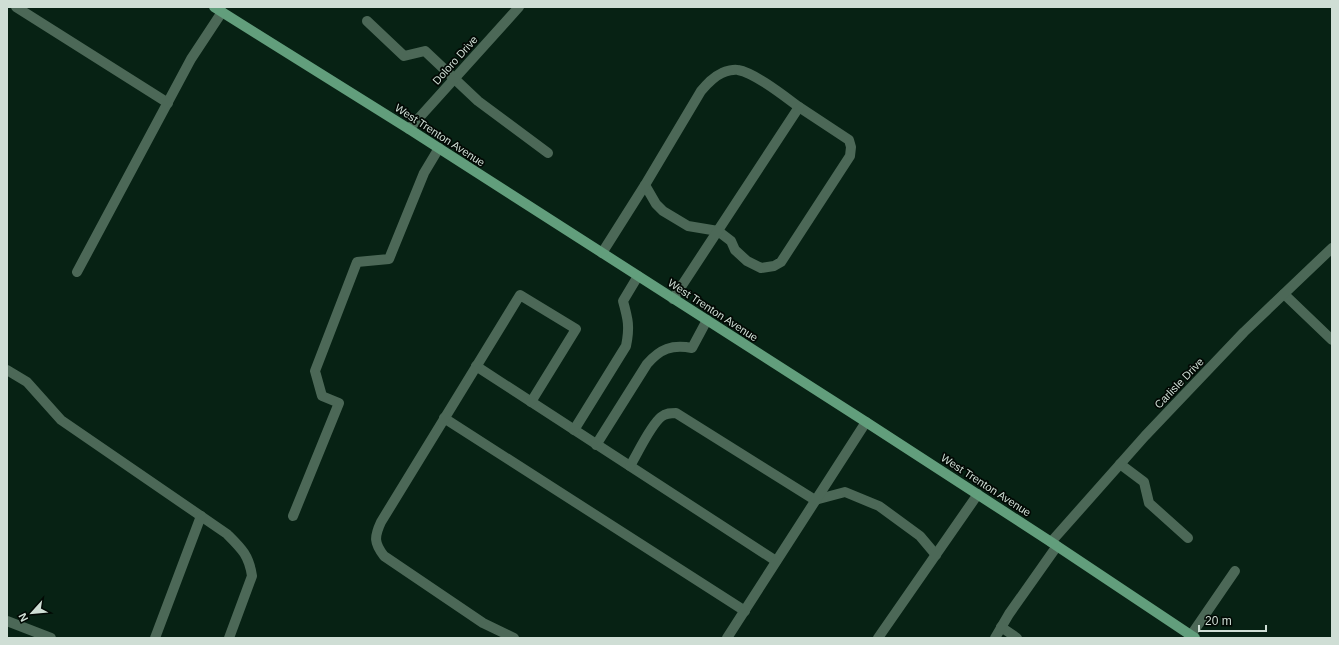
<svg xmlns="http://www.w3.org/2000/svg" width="1339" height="645" viewBox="0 0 1339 645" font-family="Arial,sans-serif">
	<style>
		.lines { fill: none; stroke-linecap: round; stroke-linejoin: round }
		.minor { stroke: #4c6857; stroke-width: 10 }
		.major { stroke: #629e7c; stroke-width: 10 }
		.labels { text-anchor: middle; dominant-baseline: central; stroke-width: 3.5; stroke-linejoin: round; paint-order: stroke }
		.street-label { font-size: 11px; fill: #cfded5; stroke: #020904 }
	</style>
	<rect width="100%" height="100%" fill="#072214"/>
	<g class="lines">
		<g class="minor">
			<polyline points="16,7 168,103"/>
			<polyline points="367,21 404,56 425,51 478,101 548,153"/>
			<polyline points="409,129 519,7"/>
			<polyline points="645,185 656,204 663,211 688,226 718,231 731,241 735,250 747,261 761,268 774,266 781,262 850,156 851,147 849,140 799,107"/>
			<path d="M602 253 645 185 701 91C707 84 713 77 722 73 726 71 734 69 738 70 755 73 784 96 799 107L673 299"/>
			<polyline points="77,272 191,59 222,12"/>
			<polyline points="1284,294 1332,340"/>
			<polyline points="476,366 776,561"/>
			<path d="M7 370 27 382 61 420 227 534C241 548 249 555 252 576L229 638"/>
			<polyline points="444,418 745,611"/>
			<path d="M574 430 626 346C630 327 628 319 623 301L638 276"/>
			<path d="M596 445 647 364C660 349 672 344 692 348L707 320"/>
			<polyline points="1120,464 1144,482 1149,503 1188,538"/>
			<path d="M630 466C638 453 650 426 661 417 666 413 671 413 676 413L815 500 845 492 879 506 920 536 936 555"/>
			<polyline points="293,516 339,403 322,396 315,371 357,262 389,259 424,173 439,148"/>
			<polyline points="1051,542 1145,436 1244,332 1332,248"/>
			<polyline points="7,621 51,638"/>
			<polyline points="1001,627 1017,638"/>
			<polyline points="155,638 201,516"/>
			<path d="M514 638 483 623 384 556C374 543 374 537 381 522L520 295 576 329 531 402"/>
			<polyline points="727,638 866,422"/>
			<polyline points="878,638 978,494"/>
			<polyline points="995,638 1009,614 1057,546"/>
			<polyline points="1189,638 1235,571"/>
		</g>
		<polyline class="major" points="214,7 409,129 866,422 1051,542 1195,638"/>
	</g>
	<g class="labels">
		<g class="street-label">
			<text transform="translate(455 60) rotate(-48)">Doloro Drive</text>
			<text transform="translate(440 135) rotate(33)">West Trenton Avenue</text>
			<text transform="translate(713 310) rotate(33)">West Trenton Avenue</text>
			<text transform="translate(1179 383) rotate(-46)">Carlisle Drive</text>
			<text transform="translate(986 485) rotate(33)">West Trenton Avenue</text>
		</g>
	</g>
	<rect width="1339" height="645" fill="none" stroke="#cfded5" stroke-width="16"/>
	<g transform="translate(32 613) rotate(243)" stroke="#020904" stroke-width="3" paint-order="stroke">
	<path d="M0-3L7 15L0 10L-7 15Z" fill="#cfded5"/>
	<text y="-6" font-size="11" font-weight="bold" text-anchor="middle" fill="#cfded5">N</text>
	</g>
	<path d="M1199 625v6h67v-6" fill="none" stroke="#cfded5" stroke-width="2"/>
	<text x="1205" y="625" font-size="12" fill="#cfded5" stroke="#020904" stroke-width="3" paint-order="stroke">20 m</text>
</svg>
